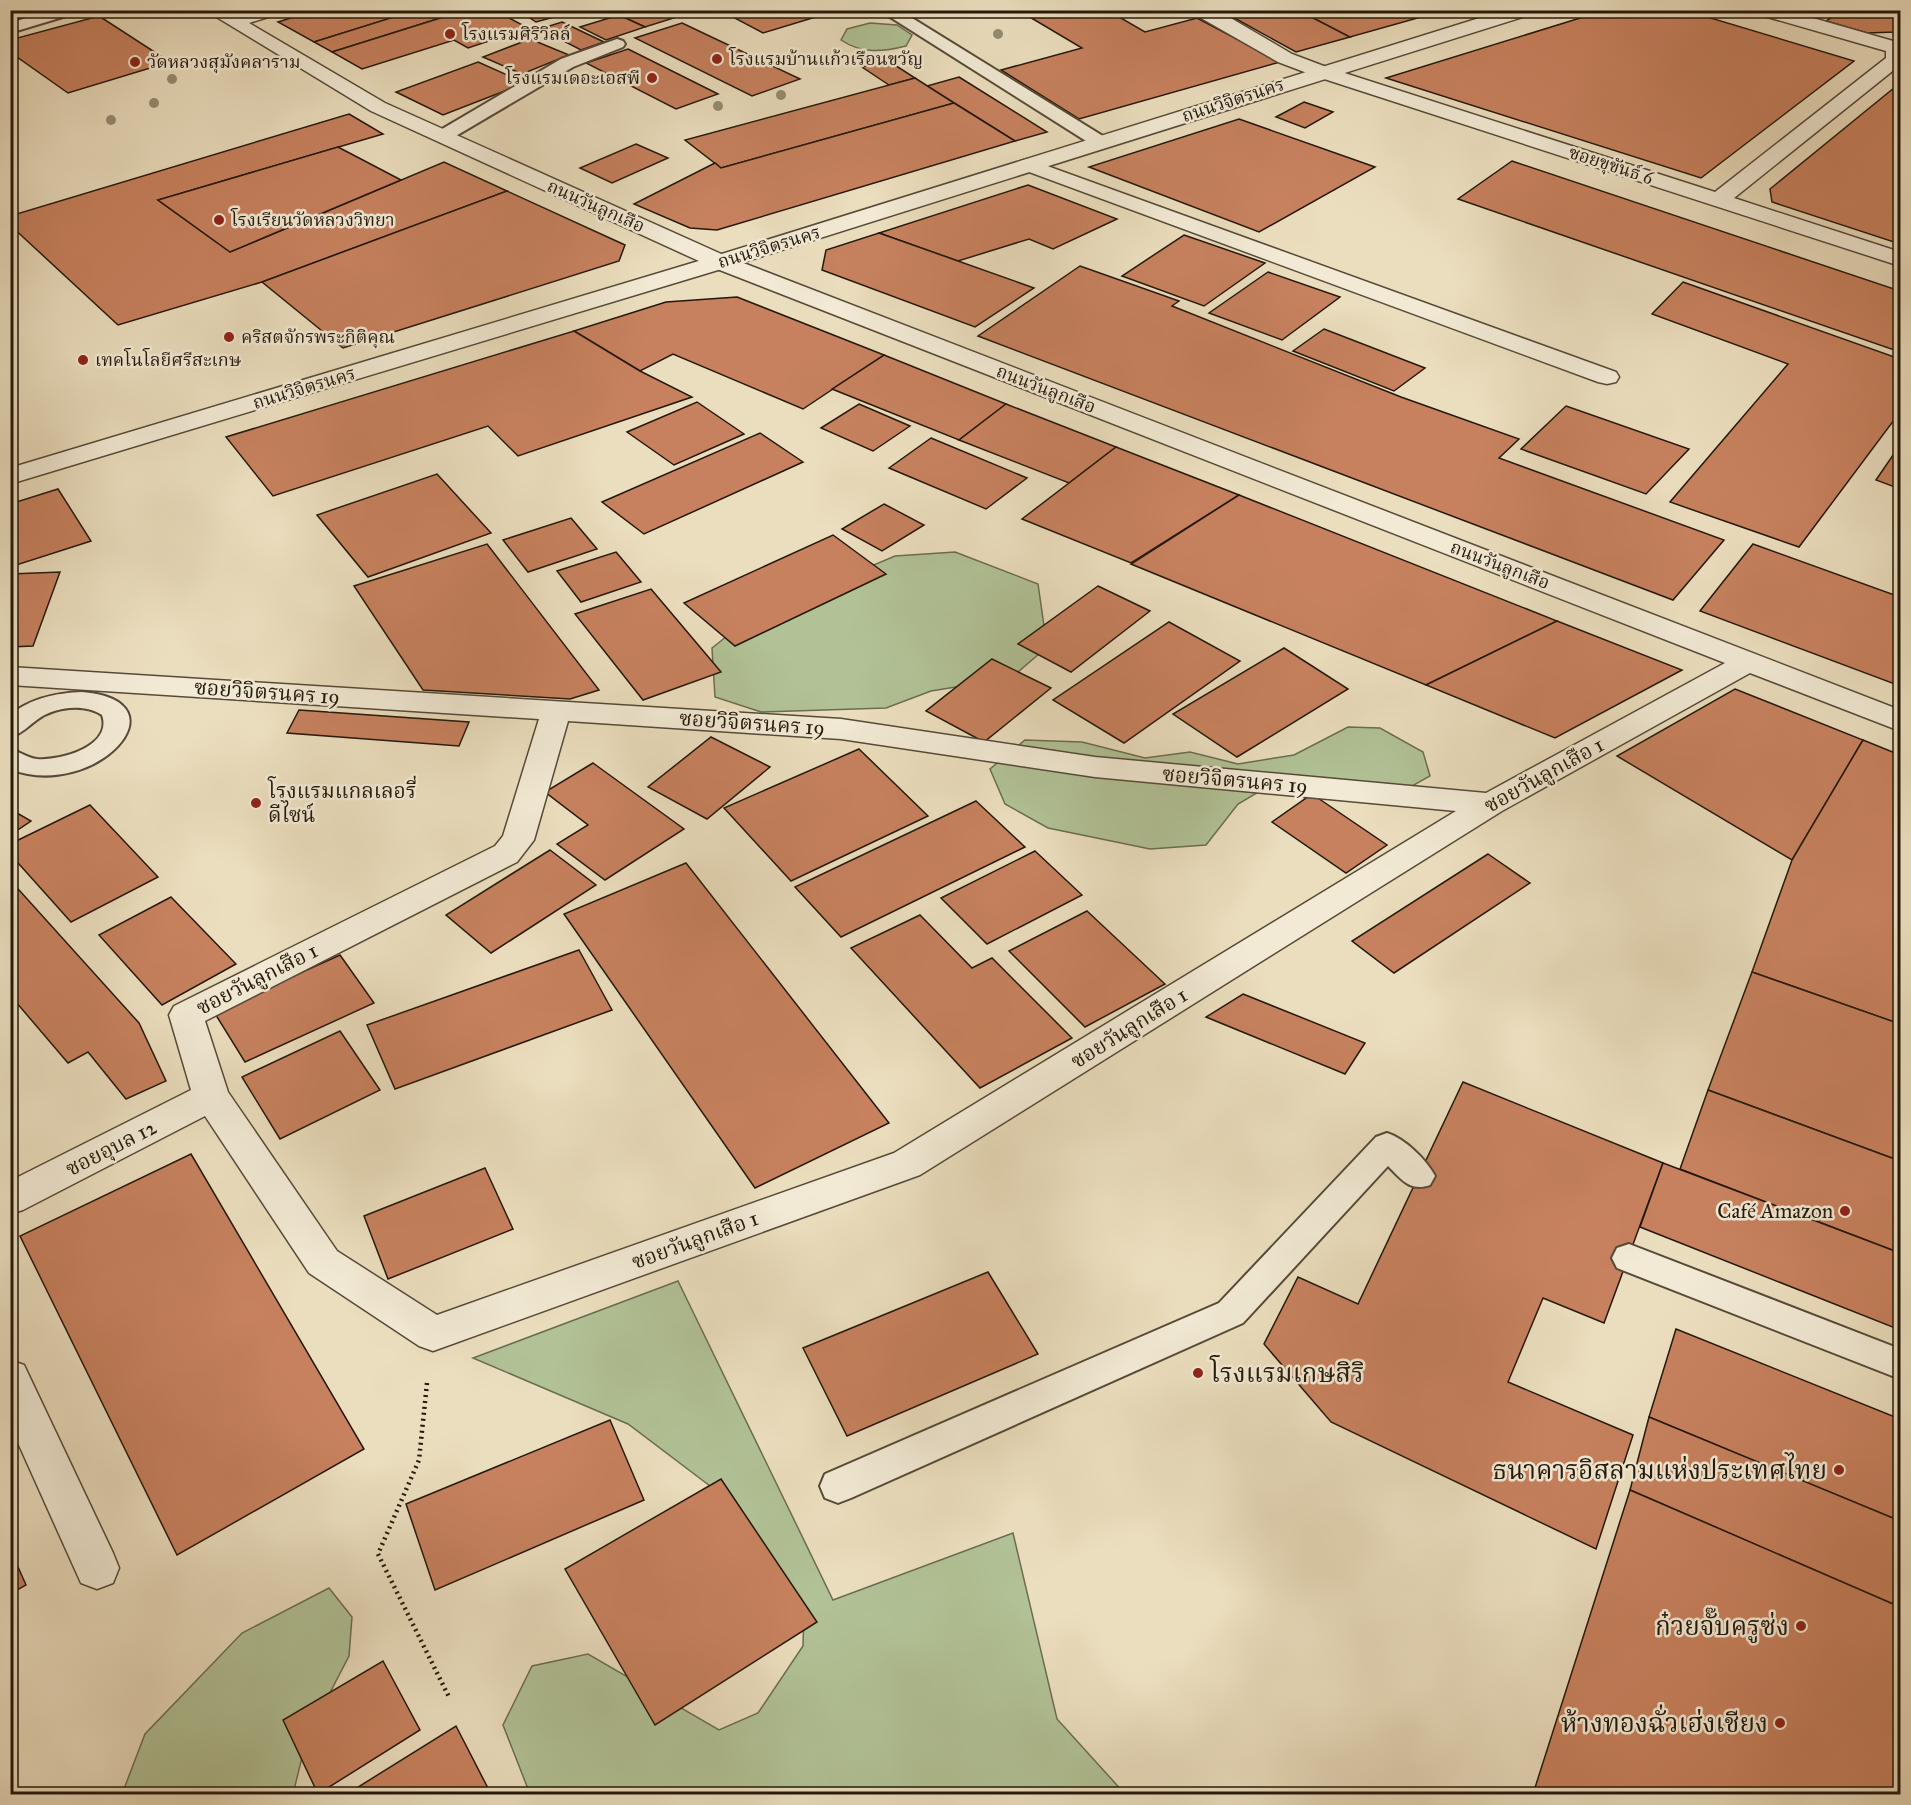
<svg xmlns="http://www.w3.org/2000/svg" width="1911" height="1805" viewBox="0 0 1911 1805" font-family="'IM FELL Great Primer','Noto Serif Thai',serif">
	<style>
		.green { fill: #b1c296; stroke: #6a6d50; stroke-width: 1.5 }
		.building { fill: #c7815e; stroke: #24180b; stroke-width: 1.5 }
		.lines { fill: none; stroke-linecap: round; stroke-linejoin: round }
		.service-casing { stroke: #564a38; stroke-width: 4 }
		.minor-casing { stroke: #564a38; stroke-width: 3 }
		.tertiary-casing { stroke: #564a38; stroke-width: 3 }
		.path { stroke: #24180b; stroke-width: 4.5; stroke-dasharray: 2 4; stroke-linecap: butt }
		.service { fill: #f2ead5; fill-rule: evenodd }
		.minor { fill: #f2ead5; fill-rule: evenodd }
		.tertiary { fill: #f2ead5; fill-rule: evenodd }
		.tree { fill: #958d73 }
		.poi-dot { fill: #8f2418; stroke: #f2ead5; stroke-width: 2 }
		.labels { text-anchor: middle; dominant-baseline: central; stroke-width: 5; stroke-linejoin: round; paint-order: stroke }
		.far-poi-label { font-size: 18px; fill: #24180b; stroke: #f2ead5; text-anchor: start }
		.far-street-label { font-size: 18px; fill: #24180b; stroke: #f2ead5 }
		.street-label { font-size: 21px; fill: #24180b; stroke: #f2ead5 }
		.poi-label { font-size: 21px; fill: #24180b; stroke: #f2ead5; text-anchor: start }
		.near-poi-label { font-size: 26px; fill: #24180b; stroke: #f2ead5; text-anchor: end }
	</style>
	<rect width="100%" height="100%" fill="#ebdebe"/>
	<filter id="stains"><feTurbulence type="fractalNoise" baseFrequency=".00333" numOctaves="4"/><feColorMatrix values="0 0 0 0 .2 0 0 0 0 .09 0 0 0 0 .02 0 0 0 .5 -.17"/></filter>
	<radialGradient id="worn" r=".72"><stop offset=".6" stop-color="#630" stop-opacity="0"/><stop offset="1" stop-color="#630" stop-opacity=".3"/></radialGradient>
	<g class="green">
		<path d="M870 23 897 25 912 35 906 46C882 52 862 54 841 40L847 29Z"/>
		<polygon points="955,552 1038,584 1047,647 1011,678 931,691 886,708 761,712 715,697 712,648 751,617 895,556"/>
		<polygon points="1348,727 1380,728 1423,752 1430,776 1382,803 1265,788 1238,804 1206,845 1150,849 1048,828 1005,804 990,769 1025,740 1082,742 1145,758 1190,752 1238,764 1294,755"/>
		<polygon points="678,1281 833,1600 1013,1533 1057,1719 1125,1794 530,1794 503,1725 532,1666 588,1654 719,1730 758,1713 803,1646 804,1605 710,1486 628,1424 473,1358"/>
		<polygon points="329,1588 352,1617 349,1656 307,1737 294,1790 296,1794 122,1794 145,1734 242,1633"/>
	</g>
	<g class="building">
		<polygon points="316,10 388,10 398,16 314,42 278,22"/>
		<polygon points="416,10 466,10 332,52 314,42"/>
		<polygon points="466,10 494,10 528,28 468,48 454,40 362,69 332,52"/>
		<polygon points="518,10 565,10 569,13 536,22"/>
		<polygon points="631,10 674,10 683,15 645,27 619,15"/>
		<polygon points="746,10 808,10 819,16 763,33 729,15"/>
		<polygon points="1107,10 1145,32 1197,18 1280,62 1079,119 1001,70 1082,48 1028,16 1050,11"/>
		<polygon points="1220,10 1298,10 1350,37 1296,52"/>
		<polygon points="1298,10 1446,10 1350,37"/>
		<polygon points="1606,10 1684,10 1854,61 1701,178 1386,78"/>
		<polygon points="1843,10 1900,10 1900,28 1895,32 1867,33 1826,21"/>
		<polygon points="619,15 645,27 606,40 580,27"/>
		<polygon points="99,16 170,62 68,93 10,52 10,40"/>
		<polygon points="562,22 604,42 581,50 540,29"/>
		<polygon points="682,23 800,79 752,96 635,38"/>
		<polygon points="530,39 569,55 522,74 483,57"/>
		<polygon points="628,49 718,94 676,109 586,63"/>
		<polygon points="887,60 915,78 889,85 862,67"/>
		<polygon points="478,62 525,83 443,115 396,92"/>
		<polygon points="959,77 1047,132 1015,141 927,86"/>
		<polygon points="915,78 954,103 721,168 685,140"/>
		<polygon points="1900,83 1900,244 1772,202 1770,189"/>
		<polygon points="1304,102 1333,112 1305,128 1276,117"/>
		<polygon points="954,103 1015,141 717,230 690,228 634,204 715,163 721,168"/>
		<polygon points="349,114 383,134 158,200 230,252 444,162 507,191 262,282 118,325 10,225 10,216"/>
		<polygon points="1239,119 1375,167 1259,232 1089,167"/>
		<polygon points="636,144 668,158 612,183 580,168"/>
		<polygon points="338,147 401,180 230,252 158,200"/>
		<polygon points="1512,161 1900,291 1900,352 1458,199"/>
		<polygon points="1028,185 1117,219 1053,249 1029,239 958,261 879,233"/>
		<polygon points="507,191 625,245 619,261 343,348 262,282"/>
		<polygon points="879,233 958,261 1034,288 975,327 822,270 826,250"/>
		<polygon points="1184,235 1265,263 1204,306 1122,276"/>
		<polygon points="1080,266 1179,301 1172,306 1401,397 1519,439 1499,458 1724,540 1673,600 978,336"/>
		<polygon points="1268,272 1340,297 1282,340 1209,313"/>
		<polygon points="1683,282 1900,359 1900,412 1799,547 1670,502 1788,364 1652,314"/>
		<polygon points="737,297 884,355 803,409 673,354 640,371 574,331 666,302"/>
		<polygon points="1324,329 1425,368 1394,391 1293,351"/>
		<polygon points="574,331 640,371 692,397 518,456 488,426 273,496 226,437"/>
		<polygon points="884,355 1006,404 959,440 832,389"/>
		<polygon points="697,402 744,434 674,465 627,432"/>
		<polygon points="859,404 910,426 873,451 821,428"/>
		<polygon points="1006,404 1116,447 1069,483 959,440"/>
		<polygon points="1566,406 1689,449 1646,494 1521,449"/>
		<polygon points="760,433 803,462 644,534 602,502"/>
		<polygon points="931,438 1027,478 986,509 889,468"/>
		<polygon points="1900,445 1900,489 1876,480"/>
		<polygon points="1116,447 1239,495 1131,563 1022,519"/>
		<polygon points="437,474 491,533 368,577 317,515"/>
		<polygon points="58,489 91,541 10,567 10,504"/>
		<polygon points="1239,495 1557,621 1426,685 1131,564"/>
		<polygon points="884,504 924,525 882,551 842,529"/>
		<polygon points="571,518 597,549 528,572 503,540"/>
		<polygon points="833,535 886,574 735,646 684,603"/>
		<polygon points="487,544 599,690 570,699 423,690 354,586"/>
		<polygon points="1753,544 1900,597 1900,686 1700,611"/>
		<polygon points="616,552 641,582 581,602 557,571"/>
		<polygon points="60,572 33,646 10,647 10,574"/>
		<polygon points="1098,586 1150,611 1071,672 1018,644"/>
		<polygon points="651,589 721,672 643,700 575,614"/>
		<polygon points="1557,621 1682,670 1555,738 1426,685"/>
		<polygon points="1169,622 1240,661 1124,743 1053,700"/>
		<polygon points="1284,648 1348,689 1237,757 1173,714"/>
		<polygon points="992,659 1051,688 984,742 926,711"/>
		<polygon points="1735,689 1863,740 1792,860 1617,756"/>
		<polygon points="299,710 469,722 459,746 287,733"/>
		<polygon points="711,737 770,767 707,819 648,787"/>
		<polygon points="1863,740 1900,755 1900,1024 1752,972 1792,860"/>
		<polygon points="859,749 928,816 791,881 724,808"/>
		<polygon points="593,763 684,829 605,880 557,844 588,825 545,792"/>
		<polygon points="1312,794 1387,845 1346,873 1272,822"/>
		<polygon points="976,801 1025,847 841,937 795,887"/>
		<polygon points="90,805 158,877 71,922 10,854 10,844"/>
		<polygon points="10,809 31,821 10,835"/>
		<polygon points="550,850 596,885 491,953 446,915"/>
		<polygon points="1035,851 1082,895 987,944 941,898"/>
		<polygon points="1488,854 1530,883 1394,973 1352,941"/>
		<polygon points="686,863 889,1123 755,1188 564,914"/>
		<polygon points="10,880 139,1023 166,1081 126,1099 88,1052 68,1063 10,995"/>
		<polygon points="171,897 236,964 162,1005 99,935"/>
		<polygon points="1087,911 1165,984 1085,1027 1009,951"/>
		<polygon points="920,915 972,968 992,958 1072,1038 980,1088 851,948"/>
		<polygon points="579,950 612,1010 395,1089 367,1025"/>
		<polygon points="340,955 374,1003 245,1062 214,1012"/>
		<polygon points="1752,972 1900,1024 1900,1161 1708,1090"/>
		<polygon points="1243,994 1365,1043 1345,1074 1206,1017"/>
		<polygon points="340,1031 380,1090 280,1139 242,1077"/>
		<polygon points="1463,1082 1663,1163 1604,1323 1543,1298 1508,1382 1633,1435 1596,1549 1331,1422 1264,1344 1298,1277 1358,1304"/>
		<polygon points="1708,1090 1900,1161 1900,1253 1680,1169"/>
		<polygon points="191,1154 364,1449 177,1555 20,1236"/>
		<polygon points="1663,1163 1900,1253 1900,1330 1640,1227"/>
		<polygon points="485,1168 513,1229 388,1279 364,1216"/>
		<polygon points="988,1272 1038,1354 847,1436 803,1348"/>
		<polygon points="1676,1329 1900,1419 1900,1521 1649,1417"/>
		<polygon points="1649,1417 1900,1521 1900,1607 1630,1490"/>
		<polygon points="610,1420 644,1500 435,1590 406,1504"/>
		<polygon points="721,1479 817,1622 655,1725 565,1569"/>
		<polygon points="1630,1490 1900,1607 1900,1794 1533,1794"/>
		<polygon points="10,1549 26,1585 10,1594"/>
		<polygon points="383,1661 420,1730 318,1794 283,1720"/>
		<polygon points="456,1726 491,1794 347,1794"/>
	</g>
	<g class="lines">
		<defs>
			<g id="service">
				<polygon points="52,10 78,10 76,13 10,33 10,23"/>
				<polygon points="879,10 899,10 1106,138 1109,142 1106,146 1094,146"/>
				<polygon points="617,39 623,41 625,44 623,47 573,67 449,140 437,140 434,136 437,132 561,59"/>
				<path d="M82 692C189 701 94 802 10 769V749C20 752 28 758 37 759 61 761 113 746 102 715 84 703 55 707 38 719 28 726 22 734 10 737V715C31 698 56 693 82 692Z"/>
				<path d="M1387 1133C1405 1139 1426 1159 1435 1176L1430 1185C1410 1192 1402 1180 1388 1166L1243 1323 851 1498 838 1503 825 1498 820 1486 825 1474 1219 1303 1376 1137Z"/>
				<polygon points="1629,1244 1900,1349 1900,1379 1617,1268 1612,1258 1617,1248"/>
			</g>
			<g id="minor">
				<path d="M205 10H228L236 15 252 10H281L278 14 249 23 385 103 728 257 1900 710V731L1750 673 1502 811 920 1175 433 1351 419 1346 309 1273 205 1116 23 1210 10 1214V1181L191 1090 169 1015 174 1006 495 846 503 836 539 719 10 685V667L841 719 1095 757 1486 793 1725 663 712 267 371 111ZM568 721 841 739 1095 777 1456 811 894 1153 437 1315 337 1251 228 1092 205 1021 517 862 534 840Z"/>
				<polygon points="1199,10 1217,10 1292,54 1329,68 1715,192 1886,58 1886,51 1757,14 1754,10 1785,10 1900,43 1900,65 1734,198 1900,252 1900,266 1315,76 1278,62 1201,18"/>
				<polygon points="1028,159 1616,372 1619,377 1616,382 1607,384 1598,382 1021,169 1018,165 1021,161"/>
				<polygon points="10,1360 24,1365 113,1553 119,1568 113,1583 97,1589 81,1583 10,1425"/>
			</g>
			<polygon id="tertiary" points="1505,10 1535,10 1532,14 728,267 10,484 10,468 712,257"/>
		</defs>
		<use href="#service" class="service-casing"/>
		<use href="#minor" class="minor-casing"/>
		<use href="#tertiary" class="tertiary-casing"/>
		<polyline class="path" points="427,1383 419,1460 378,1554 449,1697"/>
		<use href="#service" class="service"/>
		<use href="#minor" class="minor"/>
		<use href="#tertiary" class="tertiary"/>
	</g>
	<g class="tree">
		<circle cx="998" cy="34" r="5"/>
		<circle cx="172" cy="79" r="5"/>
		<circle cx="781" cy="95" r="5"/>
		<circle cx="154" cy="103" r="5"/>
		<circle cx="718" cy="106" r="5"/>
		<circle cx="111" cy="120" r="5"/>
	</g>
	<g class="poi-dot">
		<circle cx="450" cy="34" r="6"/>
		<circle cx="717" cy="59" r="6"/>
		<circle cx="135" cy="62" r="6"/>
		<circle cx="652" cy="78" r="6"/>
		<circle cx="219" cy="220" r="6"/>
		<circle cx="229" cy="337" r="6"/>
		<circle cx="83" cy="360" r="6"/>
		<circle cx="256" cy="803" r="6"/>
		<circle cx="1845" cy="1211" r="6"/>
		<circle cx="1198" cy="1373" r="6"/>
		<circle cx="1839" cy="1470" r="6"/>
		<circle cx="1801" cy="1626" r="6"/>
		<circle cx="1780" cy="1723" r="6"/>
	</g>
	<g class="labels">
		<g class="far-poi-label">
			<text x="462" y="34">โรงแรมศิริวิลล์</text>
			<text x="729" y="59">โรงแรมบ้านแก้วเรือนขวัญ</text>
			<text x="147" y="62">วัดหลวงสุมังคลาราม</text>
			<text x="640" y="78" text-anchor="end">โรงแรมเดอะเอสพี</text>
			<text x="231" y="220">โรงเรียนวัดหลวงวิทยา</text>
			<text x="241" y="337">คริสตจักรพระกิติคุณ</text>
			<text x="95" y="360">เทคโนโลยีศรีสะเกษ</text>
		</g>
		<g class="far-street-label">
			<text transform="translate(1233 100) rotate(-18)">ถนนวิจิตรนคร</text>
			<text transform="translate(1611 165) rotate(18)">ซอยขุขันธ์ 6</text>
			<text transform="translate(596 206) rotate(24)">ถนนวันลูกเสือ</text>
			<text transform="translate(769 247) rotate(-17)">ถนนวิจิตรนคร</text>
			<text transform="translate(304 388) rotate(-17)">ถนนวิจิตรนคร</text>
			<text transform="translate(1046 389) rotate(21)">ถนนวันลูกเสือ</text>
			<text transform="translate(1500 565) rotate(21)">ถนนวันลูกเสือ</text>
		</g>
		<g class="street-label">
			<text transform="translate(267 692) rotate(4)">ซอยวิจิตรนคร 19</text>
			<text transform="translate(752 723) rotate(4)">ซอยวิจิตรนคร 19</text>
			<text transform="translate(1544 775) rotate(-29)">ซอยวันลูกเสือ 1</text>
			<text transform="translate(1235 780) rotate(5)">ซอยวิจิตรนคร 19</text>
			<text transform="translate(257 979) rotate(-27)">ซอยวันลูกเสือ 1</text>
			<text transform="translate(1129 1028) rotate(-32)">ซอยวันลูกเสือ 1</text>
			<text transform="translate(111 1148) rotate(-27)">ซอยอุบล 12</text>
			<text transform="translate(695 1240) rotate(-20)">ซอยวันลูกเสือ 1</text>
		</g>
		<g class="poi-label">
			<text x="268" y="791">โรงแรมแกลเลอรี่<tspan x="268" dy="24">ดีไซน์</tspan></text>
			<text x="1833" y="1211" text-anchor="end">Café Amazon</text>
		</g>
		<g class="near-poi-label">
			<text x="1210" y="1373" text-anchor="start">โรงแรมเกษสิริ</text>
			<text x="1827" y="1470">ธนาคารอิสลามแห่งประเทศไทย</text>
			<text x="1789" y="1626">ก๋วยจั๊บครูซ่ง</text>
			<text x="1768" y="1723">ห้างทองฉั่วเฮ่งเชียง</text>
		</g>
	</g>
	<rect width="1911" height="1805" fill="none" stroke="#ebdebe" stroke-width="36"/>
	<rect x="12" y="12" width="1887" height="1781" fill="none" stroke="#24180b" stroke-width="3"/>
	<rect x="18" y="18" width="1875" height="1769" fill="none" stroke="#24180b" stroke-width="1.5"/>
	<rect width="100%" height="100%" filter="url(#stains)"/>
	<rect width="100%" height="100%" fill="url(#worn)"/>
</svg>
